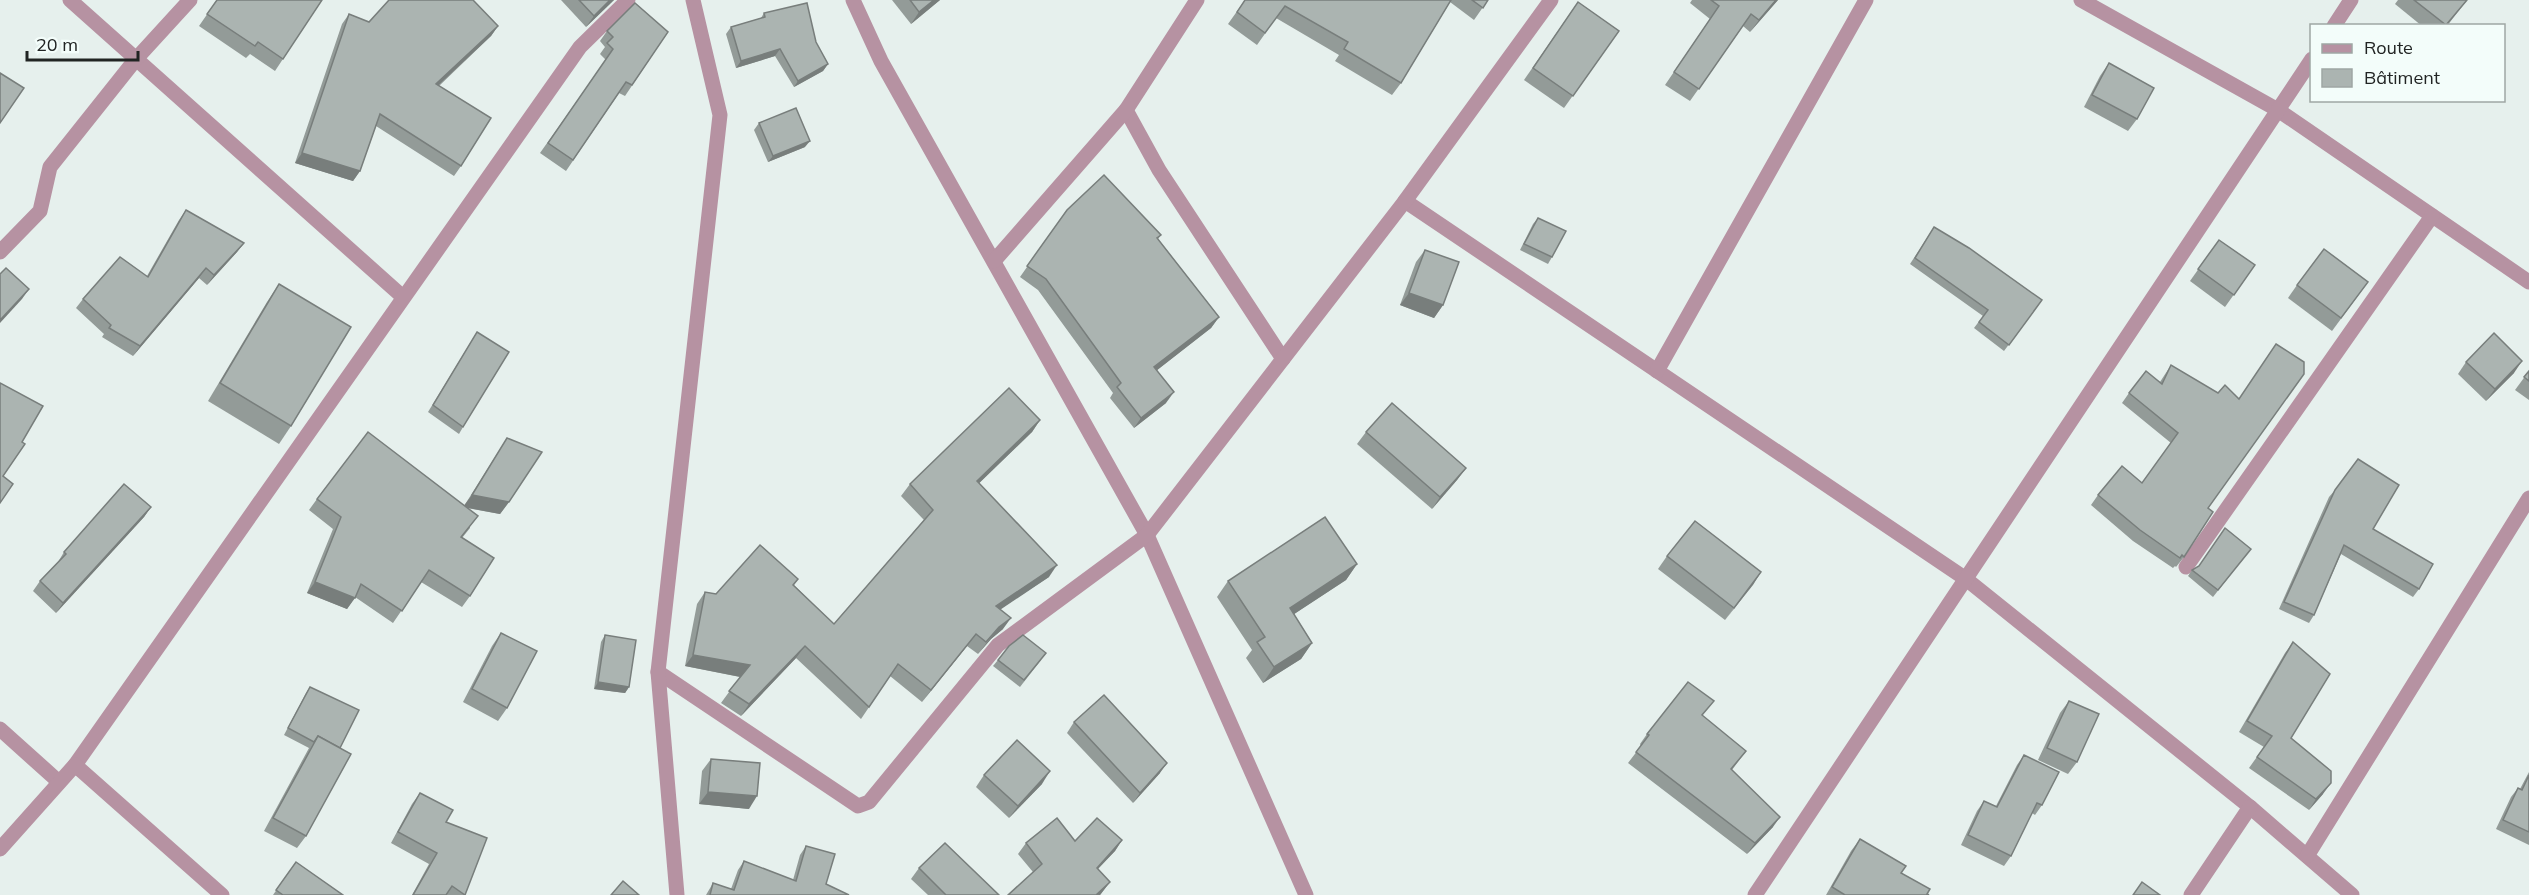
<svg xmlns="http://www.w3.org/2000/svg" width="2529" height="895" viewBox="0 0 2529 895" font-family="Mulish,sans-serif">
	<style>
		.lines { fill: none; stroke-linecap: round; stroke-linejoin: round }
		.minor { stroke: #b692a2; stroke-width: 15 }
		.wall { fill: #939b98 }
		.shaded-wall { fill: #787e7c }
		.building { fill: #abb4b1; stroke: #787e7c; stroke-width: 1.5 }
	</style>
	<rect width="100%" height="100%" fill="#e6f0ed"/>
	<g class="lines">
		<g class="minor">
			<polyline points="70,0 403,297"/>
			<polyline points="853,0 881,61 1147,535 1306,895"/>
			<polyline points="2081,0 2278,110 2529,282"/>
			<polyline points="2334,26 2351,0"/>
			<polyline points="1126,110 1159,170 1283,359"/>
			<polyline points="1405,201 1966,579 2250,807 2352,895"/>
			<polyline points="0,252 40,211 50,167 136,59 190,0"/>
			<polyline points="994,261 1126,110 1197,0"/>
			<polyline points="1657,371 1866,0"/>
			<polyline points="2186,567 2432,216"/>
			<polyline points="658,672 858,806 869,802 998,645 1147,535 1405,201 1551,0"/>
			<polyline points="0,729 59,782"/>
			<polyline points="75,765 580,47 628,0"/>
			<polyline points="0,849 75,765 222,895"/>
			<polyline points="2307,856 2529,498"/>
			<polyline points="677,895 658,672 720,115 693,0"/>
			<polyline points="1755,895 2312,59"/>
			<polyline points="2191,895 2250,807"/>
		</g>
	</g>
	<g class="wall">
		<polygon points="217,0 322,0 275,71 250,54 246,58 199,26"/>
		<polygon points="561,0 614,0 586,27"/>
		<polygon points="892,0 940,0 911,24"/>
		<polygon points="1245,0 1488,0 1474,20 1450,2 1401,83 1392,95 1335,61 1339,55 1276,18 1257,45 1228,24"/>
		<polygon points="1692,0 1778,0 1750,32 1743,26 1690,101 1665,85 1710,19 1690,3"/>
		<polygon points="2398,0 2467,0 2447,26 2422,26 2395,4"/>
		<polygon points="1578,2 1619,31 1564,108 1524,80"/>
		<polygon points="764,13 816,42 828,64 823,71 794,87 775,56 736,68 726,34 731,27 761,18"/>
		<polygon points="349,14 369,22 498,26 491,36 439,86 461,166 454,176 376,126 360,171 353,181 295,163 342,24"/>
		<polygon points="607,31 668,32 625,96 619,93 566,171 540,153 606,60 600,54 605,47 600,41"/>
		<polygon points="2109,63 2137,119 2128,131 2084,107 2100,76"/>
		<polygon points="759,123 805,147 768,162 754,130"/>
		<polygon points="186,210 244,243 237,252 207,285 199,278 133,356 102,337 104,334 76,308 83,299 147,276 179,220"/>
		<polygon points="1067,210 1161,235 1158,239 1219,317 1211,328 1157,370 1166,403 1134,428 1110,398 1113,393 1038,290 1020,277"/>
		<polygon points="1538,218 1552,257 1548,264 1520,250 1533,224"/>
		<polygon points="1934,227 2042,300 2004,351 1974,328 1983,316 1910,264"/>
		<polygon points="2219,240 2255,265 2225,307 2190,281"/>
		<polygon points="1425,250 1443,305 1434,318 1400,305 1416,262"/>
		<polygon points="2368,282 2332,331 2288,298 2297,285"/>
		<polygon points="279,284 291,426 279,444 208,401 267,302"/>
		<polygon points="477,332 463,427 459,434 428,412"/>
		<polygon points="2466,362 2514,373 2486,401 2458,374"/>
		<polygon points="2171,365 2208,508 2184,557 2176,567 2175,566 2173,568 2133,541 2091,505 2098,495 2142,483 2171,443 2122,403 2129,393 2160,382"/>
		<polygon points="2529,371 2529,400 2515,390"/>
		<polygon points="1040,420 1032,432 979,483 1049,577 1000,609 1003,629 991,639 978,654 967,646 922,702 890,676 861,719 796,658 741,716 721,703 740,677 685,666 697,604 705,592 716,594 798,579 794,585 834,624 924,520 901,496 910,484"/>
		<polygon points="1366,432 1466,468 1457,480 1432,509 1357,444"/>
		<polygon points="507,438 509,502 500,514 467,508 470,528 462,538 470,596 462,607 421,582 393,623 355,597 347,609 307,593 333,529 309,510 317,499 464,506"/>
		<polygon points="2335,490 2373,529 2419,589 2413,597 2341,554 2314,615 2309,623 2279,609 2329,497"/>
		<polygon points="151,507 144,517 56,613 33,591 40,581 58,562 64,552"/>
		<polygon points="2246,555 2213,597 2188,576 2192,570"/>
		<polygon points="1667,556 1761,572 1725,620 1658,569"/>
		<polygon points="1357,564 1346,580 1294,614 1312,643 1301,659 1263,683 1246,658 1252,650 1217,597 1228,581"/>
		<polygon points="501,633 507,708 498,721 463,702 492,646"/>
		<polygon points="605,635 629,687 625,693 594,689 601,642"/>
		<polygon points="2293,642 2291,738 2323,794 2309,810 2249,768 2264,747 2239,732 2285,653"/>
		<polygon points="998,660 1041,660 1020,687 993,666"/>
		<polygon points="310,687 340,748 306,836 297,848 264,831 309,748 284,735 306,693"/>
		<polygon points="2069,701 2077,762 2068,774 2038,760 2060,713"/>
		<polygon points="1703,716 1746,751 1732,770 1773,827 1747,854 1628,763 1641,746 1640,744 1647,734"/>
		<polygon points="1074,722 1160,773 1133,803 1067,733"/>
		<polygon points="2024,755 2042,805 2035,815 2032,813 2011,856 2004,866 1961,845 1977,811 1984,801 1996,806 2017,765"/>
		<polygon points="711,759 749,809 699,804 702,771"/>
		<polygon points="2529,772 2529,845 2496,829 2511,797 2518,788 2520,789"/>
		<polygon points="984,775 1042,784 1009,818 976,787"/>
		<polygon points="420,793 446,822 465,895 412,895 429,864 391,843 412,804"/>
		<polygon points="1860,839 1927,894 1929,895 1826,895 1851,851"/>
		<polygon points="1122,840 1115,851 1098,869 1110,882 1100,895 1008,895 1033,872 1018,854 1026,843"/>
		<polygon points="806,846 826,884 849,895 706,895 713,883 731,889 738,870 744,861 793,880 800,855"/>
		<polygon points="296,862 343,895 273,895"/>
		<polygon points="919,868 999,895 928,895 911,879"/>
	</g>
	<g class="shaded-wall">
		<polygon points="610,0 614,0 586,27 594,16"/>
		<polygon points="934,0 940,0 911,24 919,12"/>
		<polygon points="1776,0 1778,0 1750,32 1759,20"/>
		<polygon points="498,26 491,36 429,94 436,84"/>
		<polygon points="780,49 775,56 736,68 741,61"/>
		<polygon points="828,64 823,71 794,87 798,81"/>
		<polygon points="810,141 805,147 768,162 773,156"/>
		<polygon points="302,153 360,171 353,181 295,163"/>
		<polygon points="244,243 237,252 207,285 214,275"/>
		<polygon points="206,268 199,278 133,356 140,346"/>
		<polygon points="29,289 22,299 0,323 0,320"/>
		<polygon points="1409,293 1443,305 1434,318 1400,305"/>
		<polygon points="1219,317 1211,328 1147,378 1154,367"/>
		<polygon points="2522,361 2514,373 2486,401 2495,389"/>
		<polygon points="1174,392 1166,403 1134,428 1141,418"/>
		<polygon points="1040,420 1032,432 969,493 977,481"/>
		<polygon points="1466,468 1457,480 1432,509 1440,497"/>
		<polygon points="472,495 509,502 500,514 463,507"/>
		<polygon points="151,507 144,517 56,613 63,603"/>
		<polygon points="1357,564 1346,580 1279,624 1290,608"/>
		<polygon points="1057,565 1049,577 988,618 996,606"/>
		<polygon points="1761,572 1753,585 1725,620"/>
		<polygon points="315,582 355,598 347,609 307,593"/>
		<polygon points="1011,618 1003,629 991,639 978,654 999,627"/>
		<polygon points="976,634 967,646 922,702 931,690"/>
		<polygon points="1312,643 1301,659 1263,683 1274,667"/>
		<polygon points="805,646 796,658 741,716 749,704"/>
		<polygon points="693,655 750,665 741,677 685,666"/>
		<polygon points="598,682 629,687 625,693 594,689"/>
		<polygon points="1167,763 1160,773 1133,803 1140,793"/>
		<polygon points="1050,771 1042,784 1009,818 1018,806"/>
		<polygon points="2331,783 2323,794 2309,810 2316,799"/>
		<polygon points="708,792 757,796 749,809 699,804"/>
		<polygon points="1780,817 1773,827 1747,854 1755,843"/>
		<polygon points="1122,840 1115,851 1089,878 1097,868"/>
		<polygon points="1110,882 1100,895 1096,895"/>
	</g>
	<g class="building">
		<polygon points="217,0 322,0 283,59 258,42 255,46 207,14"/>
		<polygon points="389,0 473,0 498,26 436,84 491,118 461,166 380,114 360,171 302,153 349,14 369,22"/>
		<polygon points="579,0 610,0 594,16"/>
		<polygon points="910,0 934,0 919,12"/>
		<polygon points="1245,0 1451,0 1401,83 1344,49 1348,42 1285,6 1265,33 1237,12"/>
		<polygon points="1472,0 1488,0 1483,8"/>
		<polygon points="1711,0 1776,0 1759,20 1751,14 1699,89 1674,72 1719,6"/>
		<polygon points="2414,0 2467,0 2446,25"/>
		<polygon points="1578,2 1619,31 1573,96 1533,68"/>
		<polygon points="635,3 668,32 632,85 626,82 573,160 548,143 613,49 607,43 613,37 607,31"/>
		<polygon points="807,3 816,42 828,64 798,81 780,49 741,61 731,27 765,17 764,13"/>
		<polygon points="2109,63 2154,88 2137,119 2092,95"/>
		<polygon points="0,73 24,88 0,123"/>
		<polygon points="796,108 810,141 773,156 759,123"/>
		<polygon points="1104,175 1161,235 1157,238 1219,317 1154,367 1174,392 1141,418 1117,387 1121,383 1046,279 1027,266 1067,210"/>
		<polygon points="186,210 244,243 214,275 206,268 140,346 109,328 111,325 83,299 120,257 148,277"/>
		<polygon points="1538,218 1566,231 1552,257 1524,244"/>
		<polygon points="1934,227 1969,248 2042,300 2009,345 1979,322 1988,310 1915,258"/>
		<polygon points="2219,240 2255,265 2234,295 2198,269"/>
		<polygon points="2324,249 2368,282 2341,318 2297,285"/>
		<polygon points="1425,250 1459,262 1443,305 1409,293"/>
		<polygon points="6,268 29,289 0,320 0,274"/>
		<polygon points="279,284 351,327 291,426 220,383"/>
		<polygon points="477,332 509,352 463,427 433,405"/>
		<polygon points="2494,333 2522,361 2495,389 2466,362"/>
		<polygon points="2276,344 2304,362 2304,374 2208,508 2213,512 2184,557 2182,555 2180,558 2140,530 2098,495 2122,466 2142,483 2178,433 2129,393 2146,371 2162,384 2171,365 2218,393 2225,385 2239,399"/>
		<polygon points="2529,371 2529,381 2524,377"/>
		<polygon points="0,383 43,406 22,442 25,444 3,476 13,484 0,503"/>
		<polygon points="1009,388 1040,420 977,481 1057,565 996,606 1011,618 999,627 986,642 976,634 931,690 898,664 869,707 805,646 749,704 729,691 750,665 693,655 705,592 716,594 760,545 798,579 793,585 834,624 933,510 910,484"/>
		<polygon points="1392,403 1466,468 1440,497 1366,432"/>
		<polygon points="368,432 478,516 461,537 494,558 470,596 429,570 402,611 361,584 355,598 315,582 341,517 317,499"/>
		<polygon points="507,438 542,452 509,502 472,495"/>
		<polygon points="2358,459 2399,485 2373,529 2433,564 2419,589 2344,545 2314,615 2284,602 2335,490"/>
		<polygon points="124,484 151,507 63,603 40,581 66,554 64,552"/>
		<polygon points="1325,517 1357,564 1290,608 1312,643 1274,667 1257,642 1265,637 1228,581"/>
		<polygon points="1695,521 1761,572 1734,608 1667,556"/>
		<polygon points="2225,528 2251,549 2218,590 2192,570 2199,566"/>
		<polygon points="501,633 537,651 507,708 472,689"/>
		<polygon points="605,635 636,640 629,687 598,682"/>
		<polygon points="1023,635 1046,653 1024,680 998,660 1009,646"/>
		<polygon points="2293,642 2330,674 2291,738 2331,771 2331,783 2316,799 2257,757 2272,736 2247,721"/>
		<polygon points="1688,682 1714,701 1702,715 1746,751 1731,769 1780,817 1755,843 1636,752 1649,735 1647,734"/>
		<polygon points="310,687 359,710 340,748 318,736 314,742 288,728"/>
		<polygon points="1104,695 1167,763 1140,793 1074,722"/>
		<polygon points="2069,701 2099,714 2077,762 2047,748"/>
		<polygon points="318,736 351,754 306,836 273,818"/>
		<polygon points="1017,740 1050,771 1018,806 984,775"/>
		<polygon points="2024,755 2059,772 2042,805 2037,803 2011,856 1968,835 1984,801 1997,807"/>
		<polygon points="711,759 760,763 757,796 708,792"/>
		<polygon points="2529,775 2529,832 2503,820 2518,788 2522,790"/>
		<polygon points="420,793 453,810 446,822 487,838 465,895 452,886 446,895 413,895 437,853 398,832"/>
		<polygon points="1057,818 1075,841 1097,818 1122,840 1097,868 1110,882 1096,895 1008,895 1042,864 1026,843"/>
		<polygon points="1860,839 1906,866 1901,873 1930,889 1927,894 1929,895 1845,895 1832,887"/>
		<polygon points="945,843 999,895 946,895 919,868"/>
		<polygon points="806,846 835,854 826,884 849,895 710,895 713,883 734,890 744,861 796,881"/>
		<polygon points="296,862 343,895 283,895 276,890"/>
		<polygon points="623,881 639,895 611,895"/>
		<polygon points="2142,882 2160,895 2133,895"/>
	</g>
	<rect x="2310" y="24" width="195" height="78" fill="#f3fdfa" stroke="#9fa6a4" stroke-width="1.5"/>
	<rect x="2322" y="44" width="30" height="9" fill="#b692a2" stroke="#9fa6a4" stroke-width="1.5"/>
	<text x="2364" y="54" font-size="18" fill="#212423">Route</text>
	<rect x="2322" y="69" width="30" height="18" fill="#abb4b1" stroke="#9fa6a4" stroke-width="1.5"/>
	<text x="2364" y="84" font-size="18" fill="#212423">Bâtiment</text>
	<path d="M27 51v9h111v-9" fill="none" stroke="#212423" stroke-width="3"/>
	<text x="36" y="51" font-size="18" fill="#212423" stroke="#f3fdfa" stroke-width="4.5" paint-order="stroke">20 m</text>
</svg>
